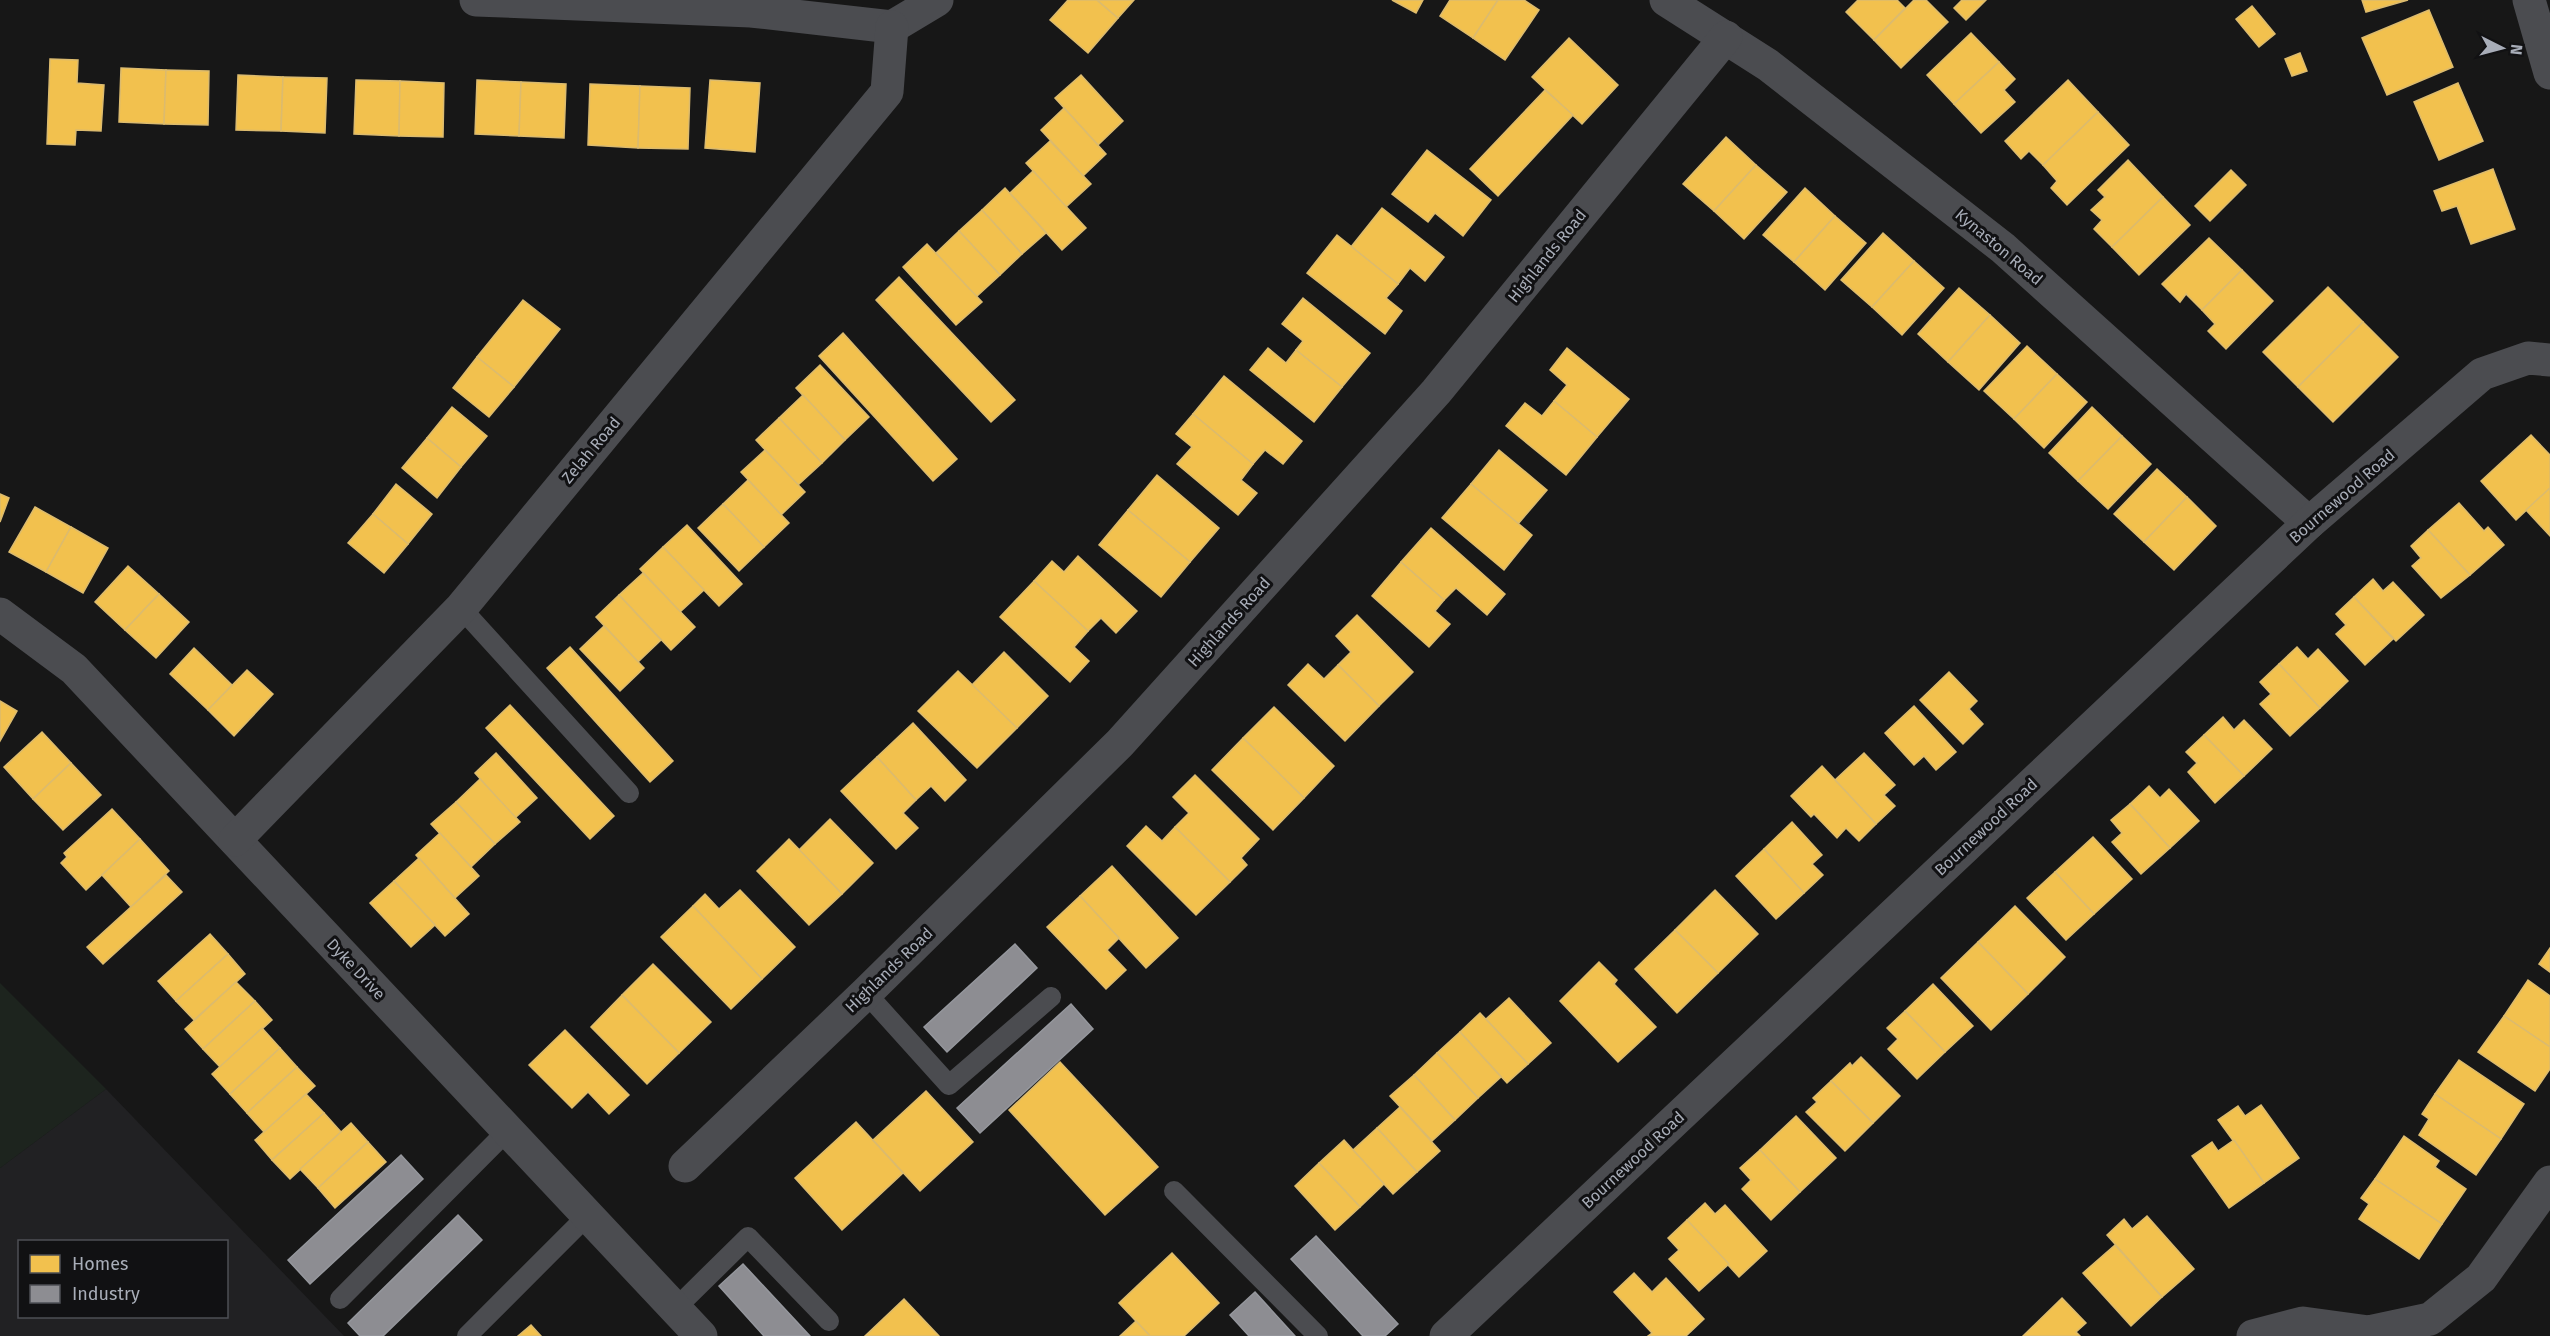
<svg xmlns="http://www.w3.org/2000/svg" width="2550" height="1336" viewBox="0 0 2550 1336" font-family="'Fira Sans',sans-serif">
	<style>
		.built { fill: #212123; fill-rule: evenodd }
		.green { fill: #1d241e }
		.homes { fill: #f2c14e; stroke: #dcbb6e; stroke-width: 1.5 }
		.industry { fill: #8d8d92; stroke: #95979d; stroke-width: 1.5 }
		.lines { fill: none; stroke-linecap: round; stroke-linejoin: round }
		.lane { stroke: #4b4c50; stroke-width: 20 }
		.street { stroke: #4b4c50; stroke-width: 33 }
		.labels { text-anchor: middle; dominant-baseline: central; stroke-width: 6; stroke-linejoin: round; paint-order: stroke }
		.street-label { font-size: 16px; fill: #a8adb8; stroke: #111113 }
	</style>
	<rect width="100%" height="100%" fill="#171717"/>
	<path class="built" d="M106 1089 344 1336H0V1168ZM20 1242H226V1316H20Z"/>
	<polygon class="green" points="0,983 106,1089 0,1168"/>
	<g class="homes">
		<polygon points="1068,0 1097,0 1118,18 1088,53 1050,20"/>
		<polygon points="1097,0 1134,0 1118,18"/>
		<polygon points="1392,0 1423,0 1416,13"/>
		<polygon points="1450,0 1498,0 1473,38 1440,16"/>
		<polygon points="1498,0 1524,0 1539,10 1505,60 1473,38"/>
		<polygon points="1858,0 1897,0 1905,8 1874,40 1846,12"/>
		<polygon points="1914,0 1926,0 1948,22 1901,68 1874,40"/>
		<polygon points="1962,0 1986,0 1966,20 1954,8"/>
		<polygon points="2362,0 2408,0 2366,12"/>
		<polygon points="2252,6 2275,34 2259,47 2236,19"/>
		<polygon points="2429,10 2453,67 2387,95 2362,38"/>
		<polygon points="1971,33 1999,62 1954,104 1927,75"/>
		<polygon points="1569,38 1618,85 1582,124 1532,77"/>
		<polygon points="2300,53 2307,71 2292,76 2285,59"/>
		<polygon points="50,59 78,60 77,83 104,85 101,131 76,130 75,145 47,144"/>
		<polygon points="1999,62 2015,79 2004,90 2015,102 1981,133 1954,104"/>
		<polygon points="121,68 166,70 164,124 119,122"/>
		<polygon points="166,70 209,71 208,125 164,124"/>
		<polygon points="238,75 283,77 281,131 236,130"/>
		<polygon points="1081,75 1123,121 1098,145 1055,98"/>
		<polygon points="283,77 327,78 325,133 281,131"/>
		<polygon points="356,80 400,81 399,136 354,134"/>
		<polygon points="477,80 521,82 519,136 475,134"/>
		<polygon points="710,80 760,83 755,152 705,148"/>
		<polygon points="2068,80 2098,112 2043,165 2029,151 2021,159 2005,141"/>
		<polygon points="400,81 444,83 443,137 399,136"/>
		<polygon points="521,82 566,84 564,138 519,136"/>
		<polygon points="2458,83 2483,141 2439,160 2414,102"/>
		<polygon points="590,84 640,86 638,148 588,145"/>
		<polygon points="640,86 690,88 688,149 638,148"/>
		<polygon points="1545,90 1573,115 1498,196 1470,169"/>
		<polygon points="1064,108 1106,154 1083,176 1041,130"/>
		<polygon points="2098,112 2129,145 2067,205 2051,188 2057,181 2043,165"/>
		<polygon points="1726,137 1756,165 1714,211 1683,184"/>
		<polygon points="1050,141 1091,184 1066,207 1026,163"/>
		<polygon points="1427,150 1491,200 1463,236 1435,213 1428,222 1392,194"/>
		<polygon points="2128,160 2163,197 2112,247 2094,229 2102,220 2091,210 2105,197 2098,190"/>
		<polygon points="1756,165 1787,192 1744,239 1714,211"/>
		<polygon points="2493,169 2515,229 2471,244 2457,206 2442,211 2434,191"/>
		<polygon points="2231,170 2246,185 2210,221 2195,206"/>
		<polygon points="1033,171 1086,228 1062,250 1010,193"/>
		<polygon points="1005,188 1046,233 1022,254 982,210"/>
		<polygon points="1805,188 1835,216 1794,262 1763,235"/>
		<polygon points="2163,197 2190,225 2139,275 2112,247"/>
		<polygon points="1382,208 1444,257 1425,281 1410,268 1398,284 1351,247"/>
		<polygon points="982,210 1022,254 1000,275 959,231"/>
		<polygon points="1835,216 1866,243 1825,290 1794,262"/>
		<polygon points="959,231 1000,275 976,297 936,253"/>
		<polygon points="1883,233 1914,261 1872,307 1841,280"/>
		<polygon points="1337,235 1398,284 1386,298 1402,311 1385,334 1307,273"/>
		<polygon points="2209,238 2242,270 2202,310 2186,294 2180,302 2162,284"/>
		<polygon points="927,244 982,302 956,325 903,267"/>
		<polygon points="1914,261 1944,288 1902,335 1872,307"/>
		<polygon points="2242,270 2273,301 2226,349 2208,331 2215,324 2202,310"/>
		<polygon points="899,277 1015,400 991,422 876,300"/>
		<polygon points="2328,287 2363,322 2298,387 2263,352"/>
		<polygon points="1959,288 1990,315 1948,362 1918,334"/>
		<polygon points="1303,298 1370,353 1342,387 1296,350 1303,341 1282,324"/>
		<polygon points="523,300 560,329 514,387 477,357"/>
		<polygon points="1990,315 2020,343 1979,390 1948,362"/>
		<polygon points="2363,322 2398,357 2333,422 2298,387"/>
		<polygon points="843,333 957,459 933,481 819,356"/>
		<polygon points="2027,346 2057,374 2014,419 1984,391"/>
		<polygon points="1268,348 1286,363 1296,350 1342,387 1314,422 1250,370"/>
		<polygon points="1567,348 1629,399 1597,437 1554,401 1567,385 1550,370"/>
		<polygon points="477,357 514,387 489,417 453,388"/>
		<polygon points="820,365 869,417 845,440 796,388"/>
		<polygon points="2057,374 2087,402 2044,448 2014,419"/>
		<polygon points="1224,376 1302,441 1283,464 1265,450 1253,464 1193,414"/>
		<polygon points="803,395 845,440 822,463 779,418"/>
		<polygon points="1554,401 1597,437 1566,475 1506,426 1525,403 1542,416"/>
		<polygon points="452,407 487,436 461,467 427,438"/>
		<polygon points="2092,407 2122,436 2078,481 2049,453"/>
		<polygon points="1193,414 1253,464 1241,480 1257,493 1238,515 1177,464 1192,447 1176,434"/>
		<polygon points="779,418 822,463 798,485 756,440"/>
		<polygon points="2531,435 2550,455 2550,488 2516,520 2481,481"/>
		<polygon points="2122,436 2151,464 2108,509 2078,481"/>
		<polygon points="427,438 461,467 437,498 402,468"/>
		<polygon points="765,450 805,492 781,515 741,472"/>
		<polygon points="1499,450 1547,490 1518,524 1471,484"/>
		<polygon points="2157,469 2187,497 2144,542 2114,514"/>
		<polygon points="1157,475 1219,528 1190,562 1128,510"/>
		<polygon points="748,480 789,523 764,547 723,504"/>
		<polygon points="396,484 432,514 408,544 373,514"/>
		<polygon points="1471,484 1532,535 1504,570 1442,518"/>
		<polygon points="2550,488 2550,536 2526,510"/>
		<polygon points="0,494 9,498 0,522"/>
		<polygon points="2187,497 2216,526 2174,570 2144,542"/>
		<polygon points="2459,503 2484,531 2488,527 2504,545 2470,575 2428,530"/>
		<polygon points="723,504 764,547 739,571 698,528"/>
		<polygon points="35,507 71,527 46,572 9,552"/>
		<polygon points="1128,510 1190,562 1161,597 1099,545"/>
		<polygon points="373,514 408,544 384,573 348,543"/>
		<polygon points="687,525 742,584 719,606 663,547"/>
		<polygon points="71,527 108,548 83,593 46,572"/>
		<polygon points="1431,528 1505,594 1487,615 1456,588 1444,600 1401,562"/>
		<polygon points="2428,530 2470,575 2441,598 2412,566 2421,558 2411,546"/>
		<polygon points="663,547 704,590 680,612 640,569"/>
		<polygon points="1078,556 1137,611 1116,633 1101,618 1088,631 1034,581 1052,561 1064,572"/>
		<polygon points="1401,562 1444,600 1435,611 1450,624 1429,647 1372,596"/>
		<polygon points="128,566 159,594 125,630 95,602"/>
		<polygon points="643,573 695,627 671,650 619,595"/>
		<polygon points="2373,579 2383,591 2393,582 2424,615 2396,641 2354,597"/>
		<polygon points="1034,581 1088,631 1074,647 1089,661 1070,682 1000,617"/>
		<polygon points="159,594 189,622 156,658 125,630"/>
		<polygon points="619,595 661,640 638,662 596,617"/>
		<polygon points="2354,597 2393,639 2365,665 2336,634 2346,625 2336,614"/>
		<polygon points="1357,615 1413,672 1379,706 1338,665 1351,652 1336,636"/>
		<polygon points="604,626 644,668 620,691 580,649"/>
		<polygon points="570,647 673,761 650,782 547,668"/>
		<polygon points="2297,647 2308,659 2318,649 2348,681 2320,708 2279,664"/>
		<polygon points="194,648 232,685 208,710 170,674"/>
		<polygon points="1004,652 1048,696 1017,728 972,685"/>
		<polygon points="1308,664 1324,679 1338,665 1379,706 1345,741 1288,685"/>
		<polygon points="2279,664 2320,708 2290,736 2260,704 2271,694 2260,682"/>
		<polygon points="247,670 273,694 234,736 208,710"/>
		<polygon points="958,671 1017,728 977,768 918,711"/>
		<polygon points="1949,672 1977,701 1969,709 1983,724 1963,744 1920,700"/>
		<polygon points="0,701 17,711 0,741"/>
		<polygon points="510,705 614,816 590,839 486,728"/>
		<polygon points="1914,706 1956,752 1936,770 1924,756 1914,765 1885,733"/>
		<polygon points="1274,707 1334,766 1304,798 1243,738"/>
		<polygon points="2223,717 2234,730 2244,720 2272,749 2244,776 2204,735"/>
		<polygon points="913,723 966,780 945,801 931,786 916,800 877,757"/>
		<polygon points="42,732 71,763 33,799 4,767"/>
		<polygon points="2204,735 2244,776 2215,803 2188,772 2197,763 2186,752"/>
		<polygon points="1243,738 1304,798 1273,830 1212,770"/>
		<polygon points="496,753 537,798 515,818 475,773"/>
		<polygon points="1864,753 1895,785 1884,795 1895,806 1876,824 1835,780"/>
		<polygon points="877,757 916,800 903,813 918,828 896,849 841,791"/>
		<polygon points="71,763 101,795 63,830 33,799"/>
		<polygon points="1822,766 1876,824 1859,841 1846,828 1837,838 1814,814 1811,817 1791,796"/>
		<polygon points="1195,775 1259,839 1241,858 1247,865 1230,882 1175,827 1189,813 1173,797"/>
		<polygon points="480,779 520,822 495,844 456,802"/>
		<polygon points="2149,786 2160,798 2169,789 2199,821 2170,848 2130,804"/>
		<polygon points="456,802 495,844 471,867 431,824"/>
		<polygon points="2130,804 2170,848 2141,874 2112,842 2122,833 2111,820"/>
		<polygon points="112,809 140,839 86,890 61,863 67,857 64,853"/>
		<polygon points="830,819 873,863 842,894 799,850"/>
		<polygon points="1792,822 1822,855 1812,864 1823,875 1804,893 1764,849"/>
		<polygon points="1146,826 1162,841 1175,827 1230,882 1196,915 1127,846"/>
		<polygon points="440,833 479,876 455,898 416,855"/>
		<polygon points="2093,837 2132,879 2094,914 2055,872"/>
		<polygon points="140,839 169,871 131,907 102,875"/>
		<polygon points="789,839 842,894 809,925 757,871"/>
		<polygon points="1764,849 1804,893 1776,919 1736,876"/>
		<polygon points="419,858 469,914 445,936 394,881"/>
		<polygon points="1112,866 1178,938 1146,968 1080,896"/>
		<polygon points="2055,872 2094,914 2066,940 2027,898"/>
		<polygon points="166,875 182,892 103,964 87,947"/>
		<polygon points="394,881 435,925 411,947 370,903"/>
		<polygon points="740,890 795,947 762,979 693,906 705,894 719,909"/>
		<polygon points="1715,890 1758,934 1718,973 1675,930"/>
		<polygon points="1080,896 1119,938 1107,950 1126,970 1106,989 1047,927"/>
		<polygon points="693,906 762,979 731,1009 661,937"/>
		<polygon points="2015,906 2065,957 2028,994 1978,942"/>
		<polygon points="1675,930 1718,973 1677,1013 1635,969"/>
		<polygon points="210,934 228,954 176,1001 158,981"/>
		<polygon points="1978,942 2028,994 1991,1030 1941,978"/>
		<polygon points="2550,948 2550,972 2539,964"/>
		<polygon points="228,954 245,974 194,1020 176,1001"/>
		<polygon points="1599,962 1617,980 1614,984 1656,1027 1618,1062 1560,1001"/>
		<polygon points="653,964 711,1022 679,1053 622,995"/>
		<polygon points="2528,980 2550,996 2550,1047 2504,1016"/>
		<polygon points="236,982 255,1001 203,1049 185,1029"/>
		<polygon points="1933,984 1973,1026 1945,1052 1905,1011"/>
		<polygon points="622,995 679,1053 647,1084 591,1027"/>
		<polygon points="1509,998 1551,1043 1528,1064 1486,1019"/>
		<polygon points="255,1001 272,1020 220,1067 203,1049"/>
		<polygon points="1905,1011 1945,1052 1917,1079 1888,1049 1898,1039 1887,1028"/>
		<polygon points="1480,1013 1528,1064 1507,1083 1460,1032"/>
		<polygon points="2504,1016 2550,1047 2550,1069 2535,1091 2478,1052"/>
		<polygon points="262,1028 280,1048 230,1094 212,1074"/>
		<polygon points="565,1030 629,1095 609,1114 588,1092 572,1108 529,1065"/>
		<polygon points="1460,1032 1501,1077 1478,1098 1437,1053"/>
		<polygon points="280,1048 297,1067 247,1113 230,1094"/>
		<polygon points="1437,1053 1478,1098 1455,1120 1414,1075"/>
		<polygon points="1861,1057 1900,1096 1873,1123 1831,1081 1850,1063 1852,1066"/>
		<polygon points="2459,1060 2524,1104 2501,1139 2435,1094"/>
		<polygon points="1060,1062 1158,1167 1105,1215 1009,1110"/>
		<polygon points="297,1067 315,1086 264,1132 247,1113"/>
		<polygon points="1414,1075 1455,1120 1432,1141 1390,1096"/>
		<polygon points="1831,1081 1873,1123 1845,1151 1806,1112 1817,1102 1813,1098"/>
		<polygon points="926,1091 973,1142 920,1191 873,1140"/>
		<polygon points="306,1094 324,1113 272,1160 255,1140"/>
		<polygon points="2435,1094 2501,1139 2476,1175 2419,1135 2429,1119 2422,1114"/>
		<polygon points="2261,1105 2299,1158 2264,1183 2218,1120 2238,1106 2245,1116"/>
		<polygon points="1400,1107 1440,1151 1417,1172 1377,1128"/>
		<polygon points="324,1113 341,1132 290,1179 272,1160"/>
		<polygon points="1796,1116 1836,1158 1800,1192 1760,1150"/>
		<polygon points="856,1122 903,1173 842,1230 795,1178"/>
		<polygon points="351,1123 368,1142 318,1188 300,1169"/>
		<polygon points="1377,1128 1417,1172 1393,1194 1353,1150"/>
		<polygon points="2404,1136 2439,1161 2435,1167 2466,1189 2442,1224 2375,1179"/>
		<polygon points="1344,1140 1384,1184 1360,1207 1319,1163"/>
		<polygon points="2234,1140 2264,1183 2229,1208 2192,1156 2212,1142 2218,1151"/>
		<polygon points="368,1142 386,1162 335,1208 318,1188"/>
		<polygon points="1760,1150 1800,1192 1771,1220 1742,1189 1751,1180 1740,1168"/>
		<polygon points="1319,1163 1360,1207 1335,1230 1295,1186"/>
		<polygon points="2375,1179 2442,1224 2419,1259 2359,1219 2369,1204 2361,1198"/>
		<polygon points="1705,1203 1715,1214 1725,1205 1767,1251 1739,1277 1687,1220"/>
		<polygon points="2147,1216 2194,1269 2162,1297 2107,1235 2124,1219 2132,1229"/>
		<polygon points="1687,1220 1729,1264 1699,1291 1669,1259 1679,1250 1668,1238"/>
		<polygon points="2115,1245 2162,1297 2131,1326 2083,1273"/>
		<polygon points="1172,1253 1219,1303 1184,1336 1150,1336 1119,1303"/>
		<polygon points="1634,1273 1652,1292 1666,1278 1704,1319 1686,1336 1648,1336 1652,1333 1614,1292"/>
		<polygon points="2062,1298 2086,1323 2076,1332 2080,1336 2023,1336"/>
		<polygon points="904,1299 939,1336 865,1336"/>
		<polygon points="1136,1321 1150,1336 1120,1336"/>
		<polygon points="531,1325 541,1336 518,1336"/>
	</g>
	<g class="industry">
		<polygon points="1015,944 1037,968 947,1052 924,1027"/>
		<polygon points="1071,1004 1093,1029 980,1133 957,1108"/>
		<polygon points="401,1155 423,1179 310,1284 288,1260"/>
		<polygon points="458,1215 482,1240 383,1336 360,1336 348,1323"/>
		<polygon points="1316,1236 1398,1324 1385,1336 1363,1336 1291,1259"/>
		<polygon points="743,1264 810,1336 764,1336 719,1286"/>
		<polygon points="1255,1292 1295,1336 1249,1336 1230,1315"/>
	</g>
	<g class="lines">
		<g class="lane">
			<polyline points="461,608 629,793"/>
			<polyline points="866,993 949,1085 1051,997"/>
			<polyline points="1174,1191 1318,1336"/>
			<polyline points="340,1299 507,1131"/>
			<polyline points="675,1309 748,1237 829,1321"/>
			<polyline points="467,1336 587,1216"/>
		</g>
		<g class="street">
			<polyline points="476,0 751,11 892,27 937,0"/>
			<polyline points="1666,0 1768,65 2003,248 2309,523"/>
			<polyline points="2529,0 2550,73"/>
			<polyline points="0,614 74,669 701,1336"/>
			<polyline points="235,840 461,608 887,92 892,27"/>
			<polyline points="685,1166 866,993 1120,743 1436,392 1726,37"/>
			<polyline points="1446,1336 2309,523 2482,374 2528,358 2550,360"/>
			<polyline points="2253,1336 2303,1323 2369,1332 2430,1319 2481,1278 2550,1182"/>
		</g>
	</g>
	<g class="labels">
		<g class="street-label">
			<text transform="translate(1999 247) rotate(40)">Kynaston Road</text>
			<text transform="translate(1547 256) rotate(-51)">Highlands Road</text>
			<text transform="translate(591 450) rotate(-50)">Zelah Road</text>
			<text transform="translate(2342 496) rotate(-41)">Bournewood Road</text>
			<text transform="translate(1229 622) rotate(-48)">Highlands Road</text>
			<text transform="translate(1986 827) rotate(-43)">Bournewood Road</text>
			<text transform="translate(356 969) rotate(47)">Dyke Drive</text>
			<text transform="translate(889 970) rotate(-44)">Highlands Road</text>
			<text transform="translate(1633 1160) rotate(-43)">Bournewood Road</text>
		</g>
	</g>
	<rect x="18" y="1240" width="210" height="78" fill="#111113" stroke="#4d4f55" stroke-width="1.5"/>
	<rect x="30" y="1255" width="30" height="18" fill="#f2c14e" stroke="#4d4f55" stroke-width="1.5"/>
	<text x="72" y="1270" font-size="18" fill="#a8adb8">Homes</text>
	<rect x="30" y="1285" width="30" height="18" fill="#8d8d92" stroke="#4d4f55" stroke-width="1.5"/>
	<text x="72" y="1300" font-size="18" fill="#a8adb8">Industry</text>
	<g transform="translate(2502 48) rotate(96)" stroke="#111113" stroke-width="4.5" paint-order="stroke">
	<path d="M0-4.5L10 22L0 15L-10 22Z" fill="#a8adb8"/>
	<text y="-9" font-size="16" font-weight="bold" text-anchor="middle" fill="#a8adb8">N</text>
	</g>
</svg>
